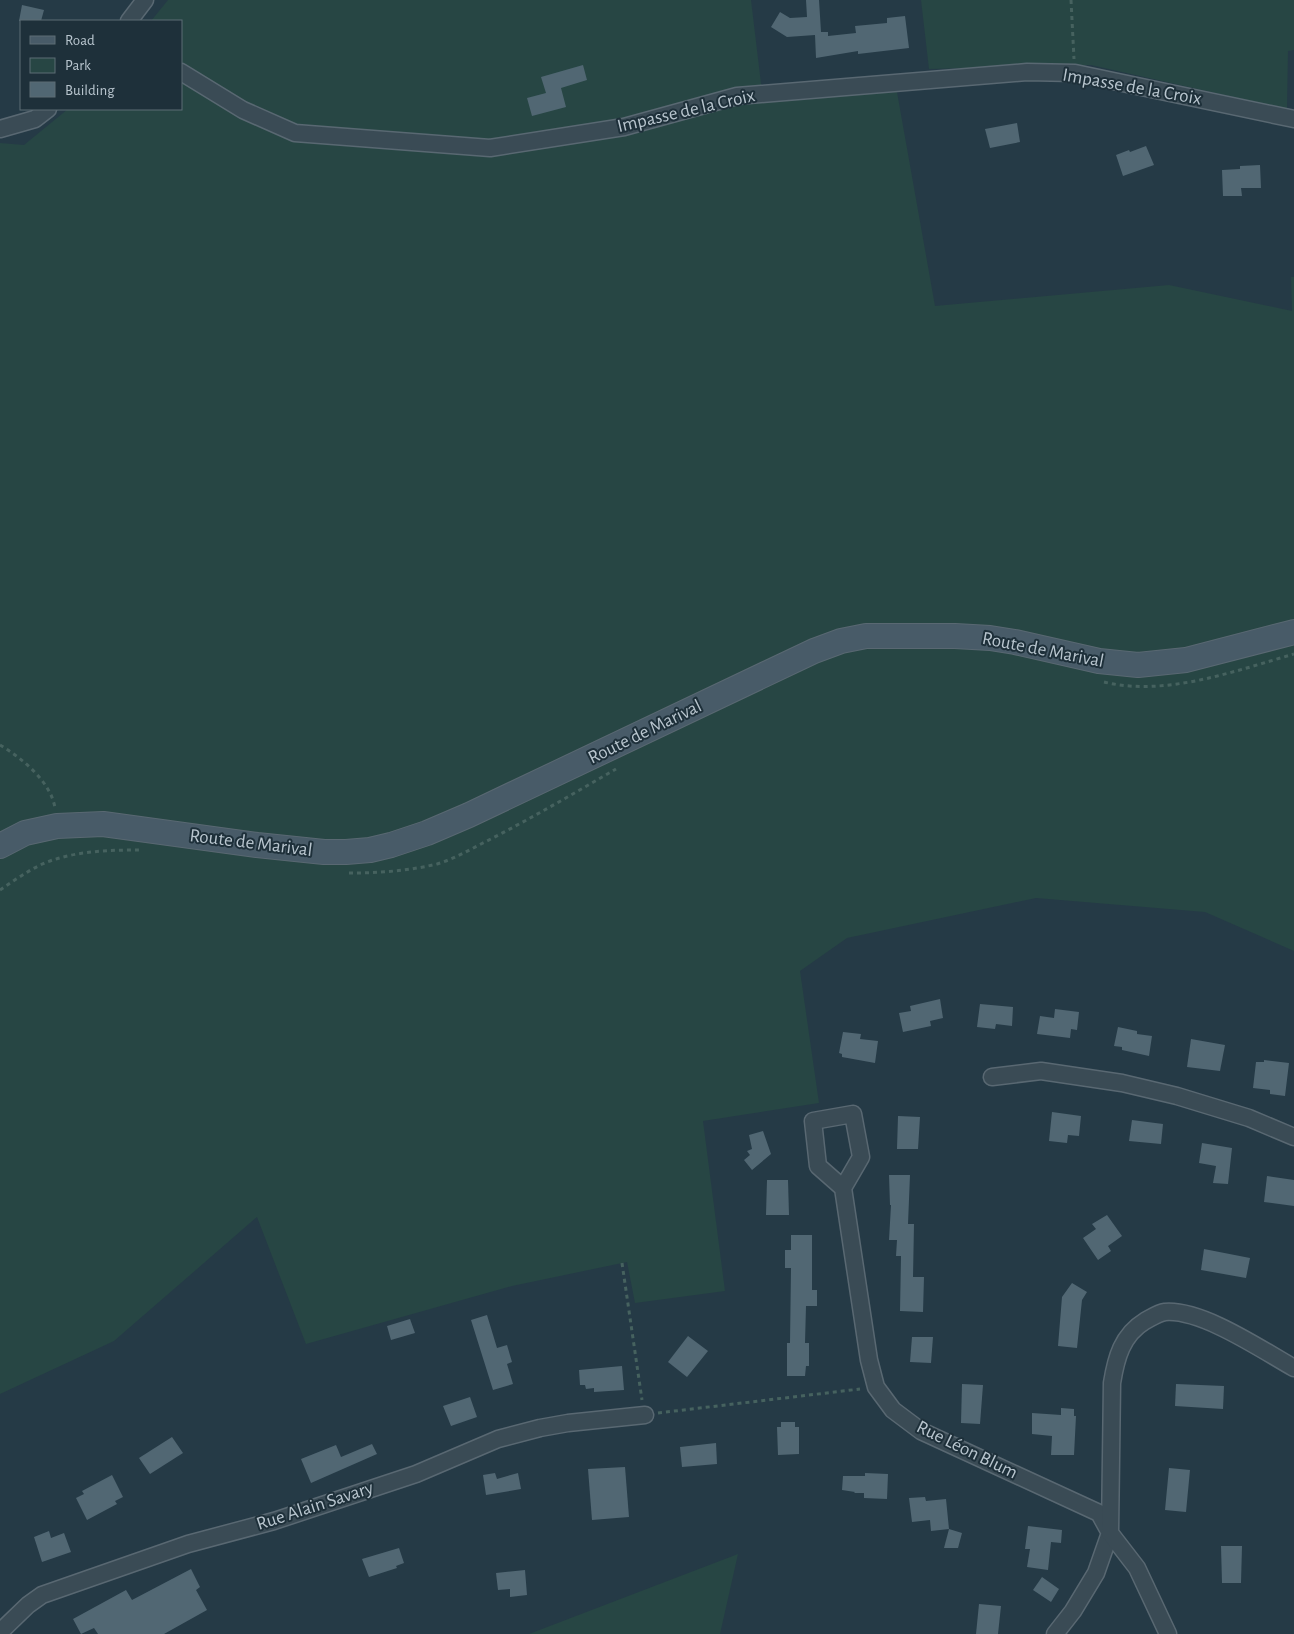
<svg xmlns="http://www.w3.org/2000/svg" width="1294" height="1634" viewBox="0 0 1294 1634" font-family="'Alegreya Sans',sans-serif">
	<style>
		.green { fill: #274644 }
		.building { fill: #516773 }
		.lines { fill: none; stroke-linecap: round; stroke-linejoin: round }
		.street-casing { stroke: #596872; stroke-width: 19 }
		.secondary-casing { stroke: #596872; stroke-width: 26 }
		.path { stroke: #46625f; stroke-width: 3; stroke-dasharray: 4 4; stroke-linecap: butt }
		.street { stroke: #3a4b55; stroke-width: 16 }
		.secondary { stroke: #485b68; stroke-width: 24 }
		.labels { text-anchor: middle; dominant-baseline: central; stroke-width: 4; stroke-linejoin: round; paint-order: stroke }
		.street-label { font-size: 19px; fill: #b8c5ce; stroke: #1e303a }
	</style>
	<rect width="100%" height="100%" fill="#253a46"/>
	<g class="green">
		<polygon points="168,0 751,0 763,100 897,92 935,306 1169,285 1292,311 1291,277 1294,277 1294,951 1205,912 1036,898 847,938 800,971 819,1103 703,1121 725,1291 635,1303 627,1262 512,1286 306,1344 257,1217 114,1341 0,1394 0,143 24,145 68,109 181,109 181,21 151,21"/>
		<polygon points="921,0 1294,0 1294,50 1288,51 1287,109 1091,65 929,69"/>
		<polygon points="738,1554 720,1634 529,1634"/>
	</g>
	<g class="building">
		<polygon points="806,0 819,0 821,32 828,32 828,36 856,33 855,26 887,23 887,18 905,16 909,48 858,54 858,51 816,58 815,35 787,37 771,27 780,12 790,18 807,17"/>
		<polygon points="22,5 44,10 41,21 19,21"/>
		<polygon points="583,65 587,80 561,88 566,107 532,116 527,98 546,93 541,77"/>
		<polygon points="1017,123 1020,142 990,148 985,129"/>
		<polygon points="1146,146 1154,165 1123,176 1116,155 1129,150 1130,152"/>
		<polygon points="1260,165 1261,188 1241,188 1242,196 1223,196 1222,170 1240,169 1240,166"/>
		<polygon points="940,999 943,1018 930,1021 931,1026 903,1032 899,1013 911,1011 910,1006"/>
		<polygon points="980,1004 1013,1007 1012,1026 996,1024 995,1029 977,1027"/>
		<polygon points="1055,1009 1079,1012 1077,1030 1071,1029 1070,1038 1037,1034 1040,1016 1054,1018"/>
		<polygon points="1118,1027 1137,1031 1137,1034 1152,1036 1149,1056 1122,1050 1122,1047 1114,1046"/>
		<polygon points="843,1032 861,1034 860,1039 878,1041 875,1063 842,1057 842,1054 839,1053"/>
		<polygon points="1191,1039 1225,1045 1220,1071 1187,1067"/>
		<polygon points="1264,1060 1289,1063 1285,1096 1270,1094 1270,1090 1253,1088 1256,1062 1264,1062"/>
		<polygon points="1052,1112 1081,1116 1079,1136 1068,1135 1067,1143 1049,1141"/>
		<polygon points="898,1116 920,1117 918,1149 897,1149"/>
		<polygon points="1132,1120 1163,1124 1161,1144 1129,1141"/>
		<polygon points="763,1131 771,1154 752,1170 744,1160 750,1155 747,1151 752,1149 749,1135"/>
		<polygon points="1202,1143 1232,1148 1228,1184 1213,1183 1216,1166 1199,1163"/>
		<polygon points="889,1175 910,1175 908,1224 914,1224 913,1277 924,1277 923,1312 900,1311 901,1256 896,1256 897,1240 889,1240 891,1205 890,1205"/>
		<polygon points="1267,1176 1294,1180 1294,1206 1264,1202"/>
		<polygon points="767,1180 788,1180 789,1215 766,1215"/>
		<polygon points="1107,1215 1122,1236 1108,1246 1111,1251 1098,1260 1083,1238 1096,1229 1092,1224"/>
		<polygon points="791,1235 812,1235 812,1290 817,1290 817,1306 806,1306 805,1343 809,1343 809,1366 806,1366 805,1376 787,1376 787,1343 790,1343 791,1268 785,1268 785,1250 791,1250"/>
		<polygon points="1204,1249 1250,1258 1246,1278 1201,1270"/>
		<polygon points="1072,1283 1087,1292 1082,1300 1077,1348 1058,1346 1062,1297"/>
		<polygon points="487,1315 497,1348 507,1345 512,1362 507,1364 513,1384 493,1390 471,1320"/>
		<polygon points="410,1319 415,1333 391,1340 387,1326"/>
		<polygon points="688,1336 708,1351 687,1377 668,1362"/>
		<polygon points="912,1337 933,1337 931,1363 910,1362"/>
		<polygon points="622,1366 624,1390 594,1392 594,1388 586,1389 585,1385 580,1385 579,1370"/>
		<polygon points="962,1384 983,1385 980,1424 961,1423"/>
		<polygon points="1176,1384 1224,1386 1223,1409 1175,1406"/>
		<polygon points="470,1397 477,1417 451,1426 443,1406"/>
		<polygon points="1061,1408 1074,1409 1074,1416 1076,1416 1074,1455 1051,1455 1052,1436 1032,1434 1032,1413 1061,1415"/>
		<polygon points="781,1422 795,1422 795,1427 799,1427 799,1454 778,1455 777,1427 781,1427"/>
		<polygon points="172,1437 183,1453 150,1474 139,1458"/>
		<polygon points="716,1443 717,1464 682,1467 680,1447"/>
		<polygon points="372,1444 377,1454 311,1483 301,1459 336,1445 341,1457"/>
		<polygon points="625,1467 629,1517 592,1520 588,1469"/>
		<polygon points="1169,1468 1190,1470 1186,1512 1165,1510"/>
		<polygon points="495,1473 497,1479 518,1473 521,1489 486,1495 483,1475"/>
		<polygon points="865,1473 888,1474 887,1499 864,1498 864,1493 854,1493 855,1492 842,1490 843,1476 865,1476"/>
		<polygon points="112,1475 123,1497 115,1501 117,1504 87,1520 76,1498 84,1494 82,1491"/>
		<polygon points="925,1497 926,1501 946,1499 949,1529 931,1531 930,1520 912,1522 909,1498"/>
		<polygon points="1028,1526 1062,1530 1061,1543 1051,1542 1048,1570 1027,1567 1030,1549 1025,1549"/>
		<polygon points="949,1529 962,1533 958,1548 944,1548"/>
		<polygon points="49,1531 51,1538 64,1533 71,1552 42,1562 34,1537"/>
		<polygon points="1221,1546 1242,1546 1241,1583 1222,1583"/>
		<polygon points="399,1548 404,1563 396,1566 397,1568 369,1577 362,1559"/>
		<polygon points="191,1569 200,1587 196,1590 207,1610 164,1634 98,1634 94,1628 81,1634 73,1619 126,1590 132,1600"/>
		<polygon points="525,1570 527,1595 510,1597 510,1589 498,1590 496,1573"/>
		<polygon points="1042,1577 1059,1589 1051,1602 1033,1590"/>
		<polygon points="979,1604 1001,1606 998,1634 976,1634"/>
	</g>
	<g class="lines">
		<defs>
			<g id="street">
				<polyline points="129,21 145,0"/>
				<polyline points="181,72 243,110 295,133 490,148 624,127 737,96 1027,72 1075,73 1294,119"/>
				<polyline points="0,129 35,119 48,109"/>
				<polyline points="992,1077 1041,1071 1122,1083 1177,1096 1249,1118 1294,1137"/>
				<polyline points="843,1188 818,1166 813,1121 853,1114 861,1157 843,1188 869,1360 876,1387 893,1410 921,1431 1099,1513 1110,1533 1096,1573 1073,1611 1055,1634"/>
				<polyline points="0,1632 28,1605 42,1595 188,1544 274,1521 416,1474 498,1439 540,1428 568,1423 645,1415"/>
				<path d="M1168 1634 1137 1568 1110 1533 1112 1383C1116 1358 1122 1335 1145 1321 1151 1318 1158 1313 1165 1312 1202 1309 1262 1350 1294 1368"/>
			</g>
			<polyline id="secondary" points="0,846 25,833 57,826 103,824 257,845 324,852 346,852 370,850 391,845 427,833 469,815 814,651 841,641 866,636 955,636 990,638 1015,642 1099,661 1138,665 1186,660 1294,632"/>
		</defs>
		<use href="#street" class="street-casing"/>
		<use href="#secondary" class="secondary-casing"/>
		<g class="path">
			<polyline points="1071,0 1074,59"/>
			<path d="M1104 682C1165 697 1235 671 1294 654"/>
			<path d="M0 745C22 758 51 782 55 808"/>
			<path d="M349 873C378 873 408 871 437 864 454 859 469 850 485 842 530 819 573 794 616 769"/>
			<path d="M0 890C15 880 30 869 47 862 77 851 108 850 139 850"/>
			<polyline points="622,1263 642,1400"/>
			<polyline points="658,1413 860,1389"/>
		</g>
		<use href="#street" class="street"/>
		<use href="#secondary" class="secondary"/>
	</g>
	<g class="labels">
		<g class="street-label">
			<text transform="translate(1132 87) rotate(10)">Impasse de la Croix</text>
			<text transform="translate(686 111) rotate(-13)">Impasse de la Croix</text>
			<text transform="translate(1043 650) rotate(11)">Route de Marival</text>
			<text transform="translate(645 732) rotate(-26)">Route de Marival</text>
			<text transform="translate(251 843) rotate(7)">Route de Marival</text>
			<text transform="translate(967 1450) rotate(26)">Rue Léon Blum</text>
			<text transform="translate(315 1506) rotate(-18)">Rue Alain Savary</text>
		</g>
	</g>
	<rect x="20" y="20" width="162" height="90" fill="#1e303a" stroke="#5c6c75"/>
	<rect x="30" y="36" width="25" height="8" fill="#485b68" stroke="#5c6c75"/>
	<text x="65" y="45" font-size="15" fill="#b8c5ce">Road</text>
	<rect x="30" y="58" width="25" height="15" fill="#274644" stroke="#5c6c75"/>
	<text x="65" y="70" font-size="15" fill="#b8c5ce">Park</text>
	<rect x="30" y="82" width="25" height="15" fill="#516773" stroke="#5c6c75"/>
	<text x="65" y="95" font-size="15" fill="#b8c5ce">Building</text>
</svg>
